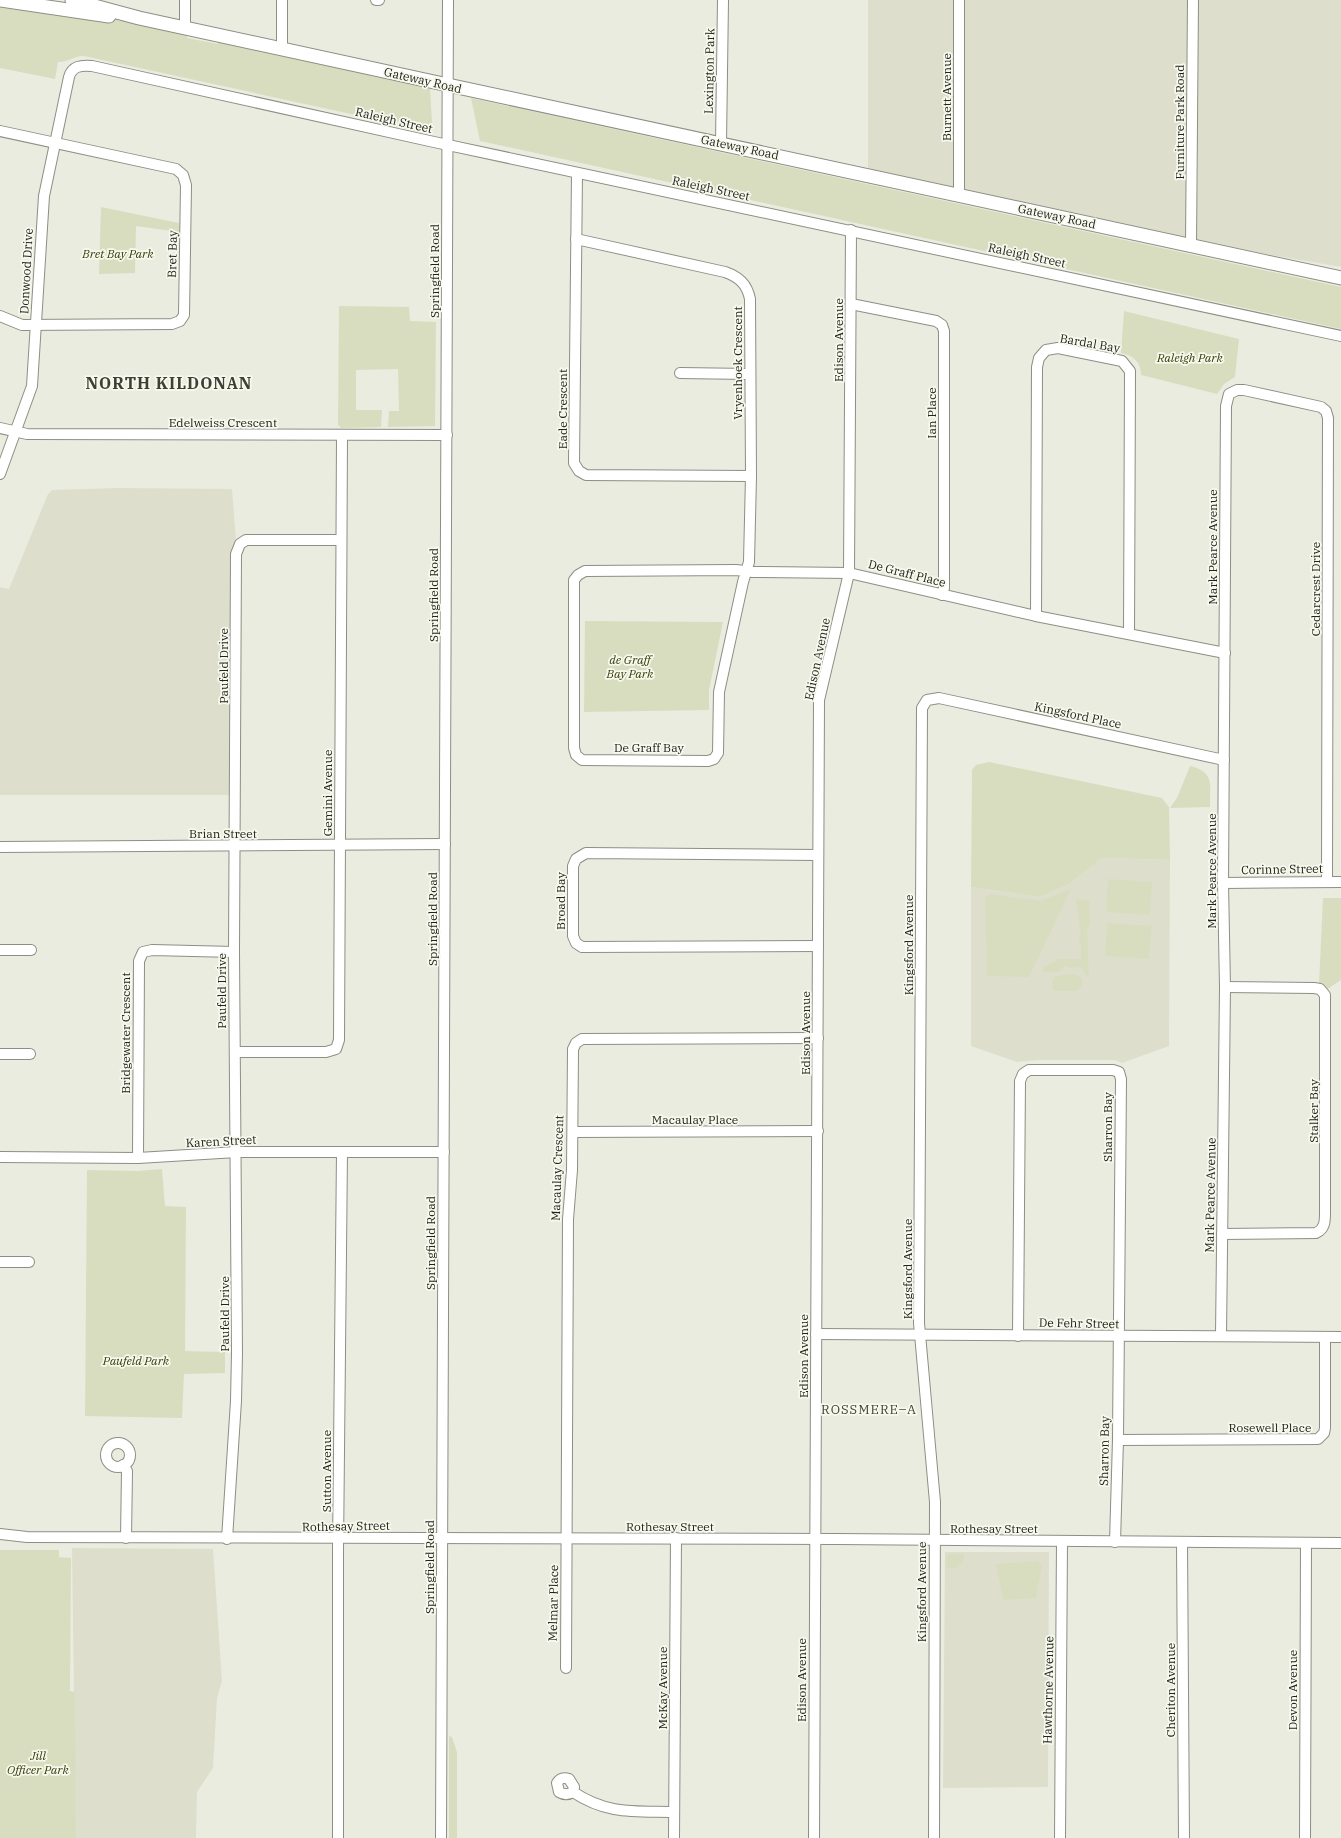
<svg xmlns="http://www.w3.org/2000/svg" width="1341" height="1838" viewBox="0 0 1341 1838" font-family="'IBM Plex Serif',serif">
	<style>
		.built { fill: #dddfcc }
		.green { fill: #d9ddbf }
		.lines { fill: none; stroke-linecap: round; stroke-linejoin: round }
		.minor-casing { stroke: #8d8f84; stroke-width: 12 }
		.major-casing { stroke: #8d8f84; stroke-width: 15 }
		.minor { stroke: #fff; stroke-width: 10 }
		.major { stroke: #fff; stroke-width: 13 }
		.labels { text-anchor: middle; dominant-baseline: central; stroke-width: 3.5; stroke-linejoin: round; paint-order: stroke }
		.street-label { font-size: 12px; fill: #22221e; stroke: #f7f9ed }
		.park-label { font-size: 12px; font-style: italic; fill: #3a3d0a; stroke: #f7f9ed }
		.neighbourhood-label { font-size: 13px; letter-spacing: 1px; fill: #3e3f36; stroke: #f7f9ed }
		.district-label { font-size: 16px; font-weight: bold; letter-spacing: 1px; fill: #3e3f36; stroke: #f7f9ed }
	</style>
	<rect width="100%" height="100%" fill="#eaece0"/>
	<g class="built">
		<polygon points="868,0 1341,0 1341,267 1196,242 1198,157 1188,157 1187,239 868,170"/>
		<polygon points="119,488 232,489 236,540 231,551 229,795 0,795 0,587 9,589 48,494 52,490"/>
		<polygon points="1102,858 1170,860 1169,1046 1122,1063 1115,1060 1038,1060 1017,1062 971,1046 971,887 1040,897 1069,884"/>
		<polygon points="72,1548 213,1549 222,1681 217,1698 213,1768 197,1792 196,1838 76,1838"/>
		<polygon points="945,1552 1049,1552 1048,1787 943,1788"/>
	</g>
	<g class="green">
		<path d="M0 3 118 20 187 34V38L218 44V40L430 88 432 123 424 128 398 121 397 124 84 56C73 56 70 62 58 62L55 79 0 68Z"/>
		<polygon points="471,98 1341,287 1341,329 480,141"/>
		<polygon points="101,207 179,223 179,232 136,226 135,273 99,274"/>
		<polygon points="339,306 409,307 410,321 436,322 435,426 388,427 389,411 399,411 398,369 356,370 356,410 382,410 381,427 341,428 338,424"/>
		<path d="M1124 311 1239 339 1235 377 1224 384 1217 394 1141 375C1141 362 1133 355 1121 353Z"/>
		<polygon points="585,621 723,622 709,690 709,710 584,712"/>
		<polygon points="989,762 1162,798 1169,807 1170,860 1102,858 1069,884 1040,897 971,887 972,770 976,765"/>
		<path d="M1190 766C1215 772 1210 785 1210 807L1170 808 1177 798Z"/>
		<polygon points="1108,879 1152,882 1150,915 1106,912"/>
		<polygon points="1071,889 1029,977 987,976 985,898 990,894 1040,901"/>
		<polygon points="1323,898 1341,898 1341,980 1326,990 1319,984"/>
		<polygon points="1076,899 1089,900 1090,924 1087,929 1089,975 1085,975 1082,967 1071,968 1065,966 1058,972 1043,972 1043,968 1058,959 1081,959 1081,945 1079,942 1079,937 1081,935"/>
		<polygon points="1107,923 1152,926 1149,959 1105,956"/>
		<polygon points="1074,974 1082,978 1082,985 1077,991 1056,991 1052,988 1052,981 1056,976"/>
		<polygon points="162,1169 165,1206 186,1207 185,1351 225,1352 225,1373 184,1374 182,1418 85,1416 87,1170 137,1171"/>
		<polygon points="0,1550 59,1550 59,1557 71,1558 70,1691 75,1692 76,1838 0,1838"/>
		<polygon points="949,1554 965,1554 963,1563 959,1564 959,1567 947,1569 946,1556"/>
		<polygon points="1037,1561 1042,1565 1036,1598 1003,1600 996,1564"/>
		<polygon points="449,1736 452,1737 457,1752 457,1838 449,1838"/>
	</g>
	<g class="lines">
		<defs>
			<g id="minor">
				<polyline points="376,0 379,0"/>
				<polyline points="185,28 185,0"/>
				<polyline points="282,49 282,0"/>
				<polyline points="0,131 176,169 183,175 186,185 184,315 180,321 172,324 22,325 0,316"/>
				<polyline points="721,143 723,0"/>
				<polyline points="577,173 574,463 579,471 586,475 751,476"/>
				<polyline points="959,195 959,0"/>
				<path d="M576 239 725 272C739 277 747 284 750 299L751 476 749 562 743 582 719 692 718 753 714 759 708 761 582 760 576 755 574 748V580L578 575 585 571 736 570 753 572 849 573 1036 616 1225 653"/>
				<polyline points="1191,245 1193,0"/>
				<polyline points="851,304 936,321 942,325 944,331 944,588 942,595"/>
				<polyline points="680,373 749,374"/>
				<polyline points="0,428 27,434 447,435"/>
				<path d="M0 474 32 386 44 196 69 77C72 66 81 65 92 66L434 142 1341 336"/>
				<polyline points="1036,616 1037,367 1039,358 1046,350 1058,348 1122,361 1130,371 1129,634"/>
				<polyline points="0,847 445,844"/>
				<polyline points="818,855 586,853 576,859 573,866 573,936 576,943 582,947 818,946"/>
				<polyline points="1223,883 1341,882"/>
				<polyline points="0,950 31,950"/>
				<polyline points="235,1052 326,1052 336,1049 339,1040 342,436"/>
				<polyline points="0,1054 30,1054"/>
				<polyline points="573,1132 818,1131"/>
				<polyline points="0,1157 138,1158 237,1152 444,1152"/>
				<polyline points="138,1158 139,961 143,952 152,950 234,952"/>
				<path d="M1222 1234 1316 1233C1325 1229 1325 1221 1325 1213V995L1320 989 1314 988 1225 987"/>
				<polyline points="0,1262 29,1262"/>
				<polyline points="816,1334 1341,1337"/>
				<polyline points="1018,1336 1020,1081 1023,1074 1029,1070 1113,1070 1119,1072 1121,1079 1118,1440 1115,1542"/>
				<polyline points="1221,1336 1225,987 1223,883 1226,406 1229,394 1237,390 1244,390 1321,407 1326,411 1328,418 1327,881"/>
				<polyline points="1118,1440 1318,1439 1324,1433 1325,1428 1325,1337"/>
				<circle cx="118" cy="1455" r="12"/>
				<polyline points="123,1465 127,1471 126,1538"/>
				<polyline points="0,1534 27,1537 837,1539 1341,1543"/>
				<polyline points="227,1539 236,1401 237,1353 234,952 236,554 240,544 246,540 341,540"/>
				<polyline points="1182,1542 1184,1838"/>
				<polyline points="566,1668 568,1219 572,1170 573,1049 576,1043 582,1039 818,1038"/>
				<path d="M573 1792 574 1787 569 1779C563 1777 560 1778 557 1783L559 1792C564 1795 568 1795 573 1792 608 1815 634 1811 674 1812"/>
				<polyline points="338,1838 338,1550 342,1152"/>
				<polyline points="441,1838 448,0"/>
				<polyline points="674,1838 676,1538"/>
				<polyline points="814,1838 819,700 849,573 851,230"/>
				<polyline points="934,1838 935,1502 919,1323 922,708 927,700 939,698 1224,760"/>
				<polyline points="1060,1838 1062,1541"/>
				<polyline points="1305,1838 1306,1543"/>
			</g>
			<g id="major">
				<polyline points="0,0 109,16"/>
				<polyline points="72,0 139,18 448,85 1341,278"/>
			</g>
		</defs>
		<use href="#minor" class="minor-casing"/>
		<use href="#major" class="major-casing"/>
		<use href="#minor" class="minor"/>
		<use href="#major" class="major"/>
	</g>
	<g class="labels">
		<g class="street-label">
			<text transform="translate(709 71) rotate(-89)">Lexington Park</text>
			<text transform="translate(423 80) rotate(13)">Gateway Road</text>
			<text transform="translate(946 97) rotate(-90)">Burnett Avenue</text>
			<text transform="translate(394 120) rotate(13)">Raleigh Street</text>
			<text transform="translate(1179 122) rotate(-90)">Furniture Park Road</text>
			<text transform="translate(740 147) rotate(12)">Gateway Road</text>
			<text transform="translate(711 188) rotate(12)">Raleigh Street</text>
			<text transform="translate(1057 216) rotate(12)">Gateway Road</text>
			<text transform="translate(172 254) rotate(-89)">Bret Bay</text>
			<text transform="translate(1027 255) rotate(12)">Raleigh Street</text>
			<text transform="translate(26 271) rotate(-87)">Donwood Drive</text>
			<text transform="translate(434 271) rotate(-90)">Springfield Road</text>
			<text transform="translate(838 340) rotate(-90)">Edison Avenue</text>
			<text transform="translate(1090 343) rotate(10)">Bardal Bay</text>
			<text transform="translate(737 363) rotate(-90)">Vryenhoek Crescent</text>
			<text transform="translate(562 409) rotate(-90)">Eade Crescent</text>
			<text transform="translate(931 413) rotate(-90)">Ian Place</text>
			<text x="223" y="422">Edelweiss Crescent</text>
			<text transform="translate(1212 547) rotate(-90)">Mark Pearce Avenue</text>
			<text transform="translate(907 573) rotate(14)">De Graff Place</text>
			<text transform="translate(1315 589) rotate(-90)">Cedarcrest Drive</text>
			<text transform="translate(433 595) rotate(-90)">Springfield Road</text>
			<text transform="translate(817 659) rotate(-78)">Edison Avenue</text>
			<text transform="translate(223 666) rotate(-90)">Paufeld Drive</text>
			<text transform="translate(1078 715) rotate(12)">Kingsford Place</text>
			<text x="649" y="747">De Graff Bay</text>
			<text transform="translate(327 793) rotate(-90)">Gemini Avenue</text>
			<text x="223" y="833">Brian Street</text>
			<text transform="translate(1282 869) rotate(-1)">Corinne Street</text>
			<text transform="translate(1211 871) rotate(-90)">Mark Pearce Avenue</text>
			<text transform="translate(560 901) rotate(-90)">Broad Bay</text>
			<text transform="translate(432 919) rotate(-90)">Springfield Road</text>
			<text transform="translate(908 945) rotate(-90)">Kingsford Avenue</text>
			<text transform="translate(221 991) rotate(-90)">Paufeld Drive</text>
			<text transform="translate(125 1033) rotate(-90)">Bridgewater Crescent</text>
			<text transform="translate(805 1033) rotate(-90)">Edison Avenue</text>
			<text transform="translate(1313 1111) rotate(-90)">Stalker Bay</text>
			<text x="695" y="1119">Macaulay Place</text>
			<text transform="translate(1107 1127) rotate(-90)">Sharron Bay</text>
			<text transform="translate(221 1141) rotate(-3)">Karen Street</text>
			<text transform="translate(557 1168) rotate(-88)">Macaulay Crescent</text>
			<text transform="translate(1210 1195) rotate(-89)">Mark Pearce Avenue</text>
			<text transform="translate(430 1243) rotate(-90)">Springfield Road</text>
			<text transform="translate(907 1269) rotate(-90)">Kingsford Avenue</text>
			<text transform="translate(224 1314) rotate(-90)">Paufeld Drive</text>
			<text transform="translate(1079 1323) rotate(1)">De Fehr Street</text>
			<text transform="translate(803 1356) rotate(-90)">Edison Avenue</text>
			<text x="1270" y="1427">Rosewell Place</text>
			<text transform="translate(1104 1451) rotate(-89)">Sharron Bay</text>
			<text transform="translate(326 1471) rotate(-90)">Sutton Avenue</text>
			<text transform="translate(346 1526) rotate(-1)">Rothesay Street</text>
			<text x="670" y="1526">Rothesay Street</text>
			<text x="994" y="1528">Rothesay Street</text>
			<text transform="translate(429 1567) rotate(-90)">Springfield Road</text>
			<text transform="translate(921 1592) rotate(-90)">Kingsford Avenue</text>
			<text transform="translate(553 1603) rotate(-89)">Melmar Place</text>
			<text transform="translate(801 1680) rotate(-90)">Edison Avenue</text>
			<text transform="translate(662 1688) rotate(-90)">McKay Avenue</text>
			<text transform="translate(1048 1690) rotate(-89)">Hawthorne Avenue</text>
			<text transform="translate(1170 1690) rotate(-90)">Cheriton Avenue</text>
			<text transform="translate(1292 1690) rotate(-90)">Devon Avenue</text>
		</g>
		<g class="park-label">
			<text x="118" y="253">Bret Bay Park</text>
			<text x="1190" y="357">Raleigh Park</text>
			<text x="630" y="659">de Graff<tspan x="630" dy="14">Bay Park</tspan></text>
			<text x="136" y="1360">Paufeld Park</text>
			<text x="38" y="1755">Jill<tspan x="38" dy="14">Officer Park</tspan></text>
		</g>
		<g class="neighbourhood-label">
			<text x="869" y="1409">ROSSMERE–A</text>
		</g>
		<g class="district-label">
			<text x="169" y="383">NORTH KILDONAN</text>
		</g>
	</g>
</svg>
